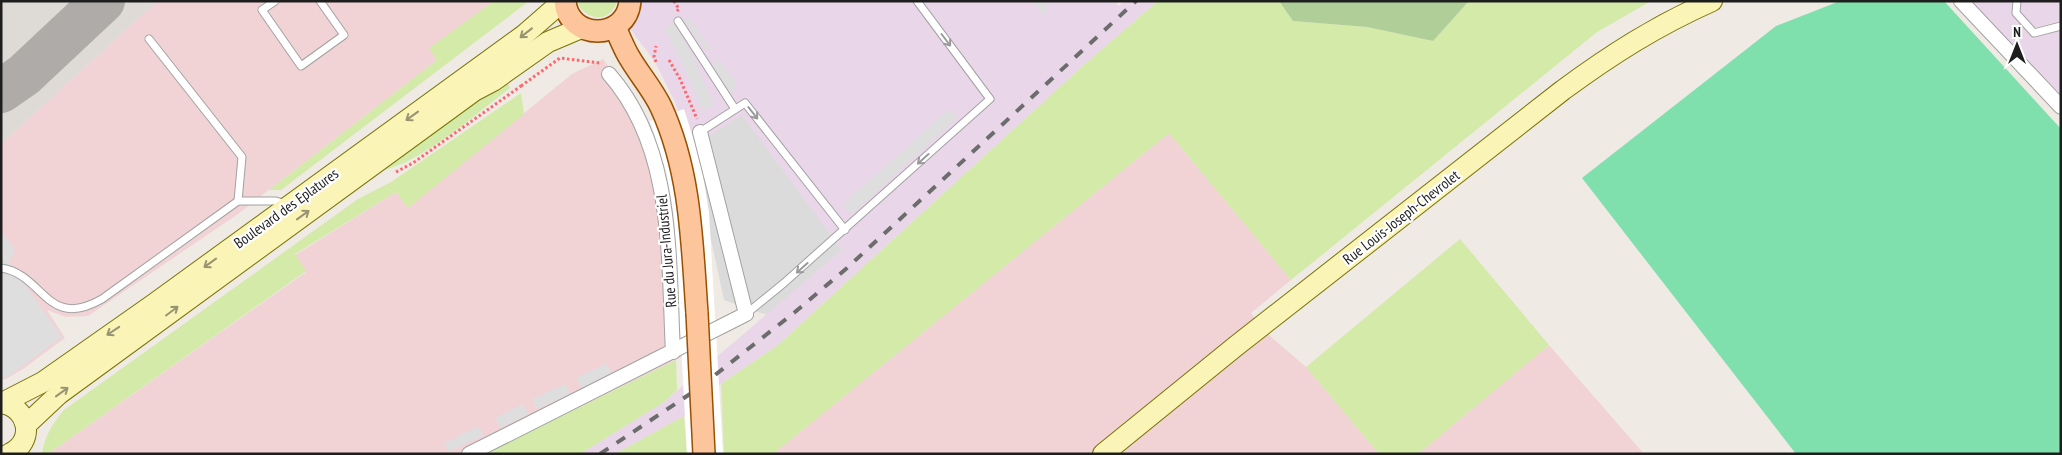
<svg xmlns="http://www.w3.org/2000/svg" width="2062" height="455" viewBox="0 0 2062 455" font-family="'PT Sans Narrow',sans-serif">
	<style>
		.residential { fill: #dcdbdb }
		.commercial { fill: #f1d3d6 }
		.industrial { fill: #e9d6e8 }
		.airport { fill: #dedad6 }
		.grass { fill: #d3eaa9 }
		.forest { fill: #b0cf98 }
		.pitch { fill: #80e0ad }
		.parking { fill: #dedede }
		.pier { fill: #fff }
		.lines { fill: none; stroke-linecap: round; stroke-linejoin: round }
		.taxiway { stroke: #aeaba8; stroke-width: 44 }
		.service-casing { stroke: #a2a2a2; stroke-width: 9 }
		.minor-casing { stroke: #a2a2a2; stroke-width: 16 }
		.secondary-casing { stroke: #787303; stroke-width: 22 }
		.primary-casing { stroke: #985000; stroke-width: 24 }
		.path { stroke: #fc686e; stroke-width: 3; stroke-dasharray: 2.5 2.5; stroke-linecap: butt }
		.service { stroke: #fff; stroke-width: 7 }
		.minor { stroke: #fff; stroke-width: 14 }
		.secondary { stroke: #fbf4b7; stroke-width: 20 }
		.primary { stroke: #fdc59b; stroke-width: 21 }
		.rail { stroke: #6c6c6c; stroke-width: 4; stroke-dasharray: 10 10; stroke-linecap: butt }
		.primary-bridge-casing { stroke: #985000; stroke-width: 24; stroke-linecap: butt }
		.primary-bridge { stroke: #fdc59b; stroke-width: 21 }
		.oneway { stroke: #989472 }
		.oneway2 { stroke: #9a9a9a }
		.labels { text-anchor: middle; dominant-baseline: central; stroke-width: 4.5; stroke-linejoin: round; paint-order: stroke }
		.street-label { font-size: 15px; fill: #1e1e1e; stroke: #fff }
	</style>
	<rect width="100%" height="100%" fill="#efeae4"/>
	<polygon class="residential" points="742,114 842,250 767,315 724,300 691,147"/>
	<g class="commercial">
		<polygon points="157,1 494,1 430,48 437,60 238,214 88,316 66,317 47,310 65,338 23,369 6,379 1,379 1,144"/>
		<polygon points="603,59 632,99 651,137 675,322 682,357 484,454 48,454 306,272 295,255 396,192 408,208 572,74"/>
		<polygon points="1169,133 1291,280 1251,313 1271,337 1306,367 1379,454 773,454"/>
		<polygon points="1549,345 1644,454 1418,454"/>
	</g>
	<g class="industrial">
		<polygon points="634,1 1115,1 1119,6 1124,1 1158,1 1085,64 778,345 721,384 684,416 615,454 580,454 664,402 842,250 742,115 691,147 674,100 655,62 628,26"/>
		<polygon points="1961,1 2061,1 2061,107"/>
	</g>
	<polygon class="airport" points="1,1 157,1 1,144"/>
	<g class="grass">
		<polygon points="494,1 529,1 281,190 269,190 437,60 429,48"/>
		<path d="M577 1H617C611 24 584 21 577 1Z"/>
		<polygon points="1158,1 1279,1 1293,21 1367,27 1433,41 1469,1 1651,1 1597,32 1291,280 1169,133 773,454 724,454 721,384 778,345 1085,64"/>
		<path d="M504 78 510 88C476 114 442 144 404 163 394 167 384 170 375 174Z"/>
		<path d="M521 93 524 114 408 208 396 192 295 254 306 271 48 454H42C45 436 52 424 64 410L358 199 391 182Z"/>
		<polygon points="1460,239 1549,345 1418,454 1379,454 1306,367"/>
		<polygon points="676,360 677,390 664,402 580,454 484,454"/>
		<polygon points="684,416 687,454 615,454"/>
	</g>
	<polygon class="forest" points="1279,1 1469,1 1433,41 1367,27 1293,21"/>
	<polygon class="pitch" points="1840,1 1944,1 2061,129 2061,454 1796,454 1582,178 1776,26"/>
	<g class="parking">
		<polygon points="1032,1 1047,1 1049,4 1044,17"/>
		<polygon points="688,17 711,48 707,51 684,20"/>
		<polygon points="674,23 693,56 714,105 703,111 681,61 664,28"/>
		<polygon points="718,58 736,82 732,95 712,69"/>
		<polygon points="949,109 958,117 852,214 842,205"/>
		<polygon points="1,231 15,250 9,262 62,337 6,378 1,377"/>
		<polygon points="607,363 611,373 582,388 576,378"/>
		<polygon points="565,384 570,394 537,409 532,399"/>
		<polygon points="523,404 528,414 500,428 495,418"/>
		<polygon points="479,426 483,436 448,452 444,443"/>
	</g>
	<polygon class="pier" points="684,109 701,163 709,212 723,454 687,454 674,215 666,171 650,121"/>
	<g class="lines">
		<polyline class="taxiway" points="1,91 24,75 103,1"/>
		<defs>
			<g id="service">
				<polyline points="275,1 262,10 301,66 344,35 320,1"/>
				<polyline points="2017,1 2016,13 2034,33 2061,26"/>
				<polyline points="678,21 735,109"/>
				<polyline points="149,39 242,157 238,201"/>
				<polyline points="700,132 745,103 845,230"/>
				<path d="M1 268C44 274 46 331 102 299L238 201H276L286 204"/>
				<polyline points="746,314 784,283 990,99 917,1"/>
			</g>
			<g id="minor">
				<polyline points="1961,1 2061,107"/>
				<path d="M609 74C675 149 668 259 673 352"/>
				<polyline points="469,454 746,314 700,132"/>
			</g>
			<g id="secondary">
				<path d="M1 403C29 407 36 442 9 454"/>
				<polyline points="2,403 43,382 154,304 524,35 563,1"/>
				<polyline points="26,425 59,394 474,91 493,81 548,42 581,28"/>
				<path d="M1103 454 1236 346 1563 90C1612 54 1656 26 1712 1"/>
			</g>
			<g id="primary">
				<path d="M565 1C568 41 627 41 630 1"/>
				<path d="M615 27C619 36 623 46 628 55 638 73 652 88 661 107 691 172 692 243 697 313"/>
			</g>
		</defs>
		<use href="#service" class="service-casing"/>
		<use href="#minor" class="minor-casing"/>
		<use href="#secondary" class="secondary-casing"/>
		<use href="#primary" class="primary-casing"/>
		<g class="path">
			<polyline points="674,1 679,9 677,11"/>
			<polyline points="669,60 680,79 697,119"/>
			<polyline points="656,62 654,57 656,46"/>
			<polyline points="521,86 560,58 600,63"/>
			<polyline points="396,172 413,163 521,86 521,84"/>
		</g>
		<use href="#service" class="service"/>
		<use href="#minor" class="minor"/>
		<use href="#secondary" class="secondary"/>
		<use href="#primary" class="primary"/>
		<polyline class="rail" points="600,454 696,390 795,312 847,268 1136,1"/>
		<defs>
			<polyline id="primary-bridge" points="697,313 704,454"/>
		</defs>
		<use href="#primary-bridge" class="primary-bridge-casing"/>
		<use href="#primary-bridge" class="primary-bridge"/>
	</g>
	<defs><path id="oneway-shaft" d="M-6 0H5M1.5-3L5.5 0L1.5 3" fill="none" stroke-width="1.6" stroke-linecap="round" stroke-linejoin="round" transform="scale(1.25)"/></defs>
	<g class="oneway">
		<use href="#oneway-shaft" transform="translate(526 33) rotate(142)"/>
		<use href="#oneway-shaft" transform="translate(412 116) rotate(144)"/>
		<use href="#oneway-shaft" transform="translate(303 215) rotate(-36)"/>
		<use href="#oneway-shaft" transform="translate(210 263) rotate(144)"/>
		<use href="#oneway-shaft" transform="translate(172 311) rotate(-37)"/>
		<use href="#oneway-shaft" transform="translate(113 331) rotate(146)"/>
		<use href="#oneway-shaft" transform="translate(62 392) rotate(-36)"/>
	</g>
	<g class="oneway2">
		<use href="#oneway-shaft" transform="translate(946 40) rotate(53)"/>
		<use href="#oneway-shaft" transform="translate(753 113) rotate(52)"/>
		<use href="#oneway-shaft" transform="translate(923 159) rotate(138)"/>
		<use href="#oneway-shaft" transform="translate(802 268) rotate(138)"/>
	</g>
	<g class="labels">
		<g class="street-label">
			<text transform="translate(286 208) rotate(-36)">Boulevard des Eplatures</text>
			<text transform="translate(1401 217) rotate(-38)">Rue Louis-Joseph-Chevrolet</text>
			<text transform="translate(666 251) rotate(-95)">Rue du Jura-Industriel</text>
		</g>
	</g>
	<rect width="2062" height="455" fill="none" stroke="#1e1e1e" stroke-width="5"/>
	<g transform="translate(2017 45)" stroke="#ffffff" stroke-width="4" paint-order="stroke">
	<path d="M0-4L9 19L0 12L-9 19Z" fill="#1e1e1e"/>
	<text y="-8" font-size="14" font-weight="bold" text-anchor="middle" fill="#1e1e1e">N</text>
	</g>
</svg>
